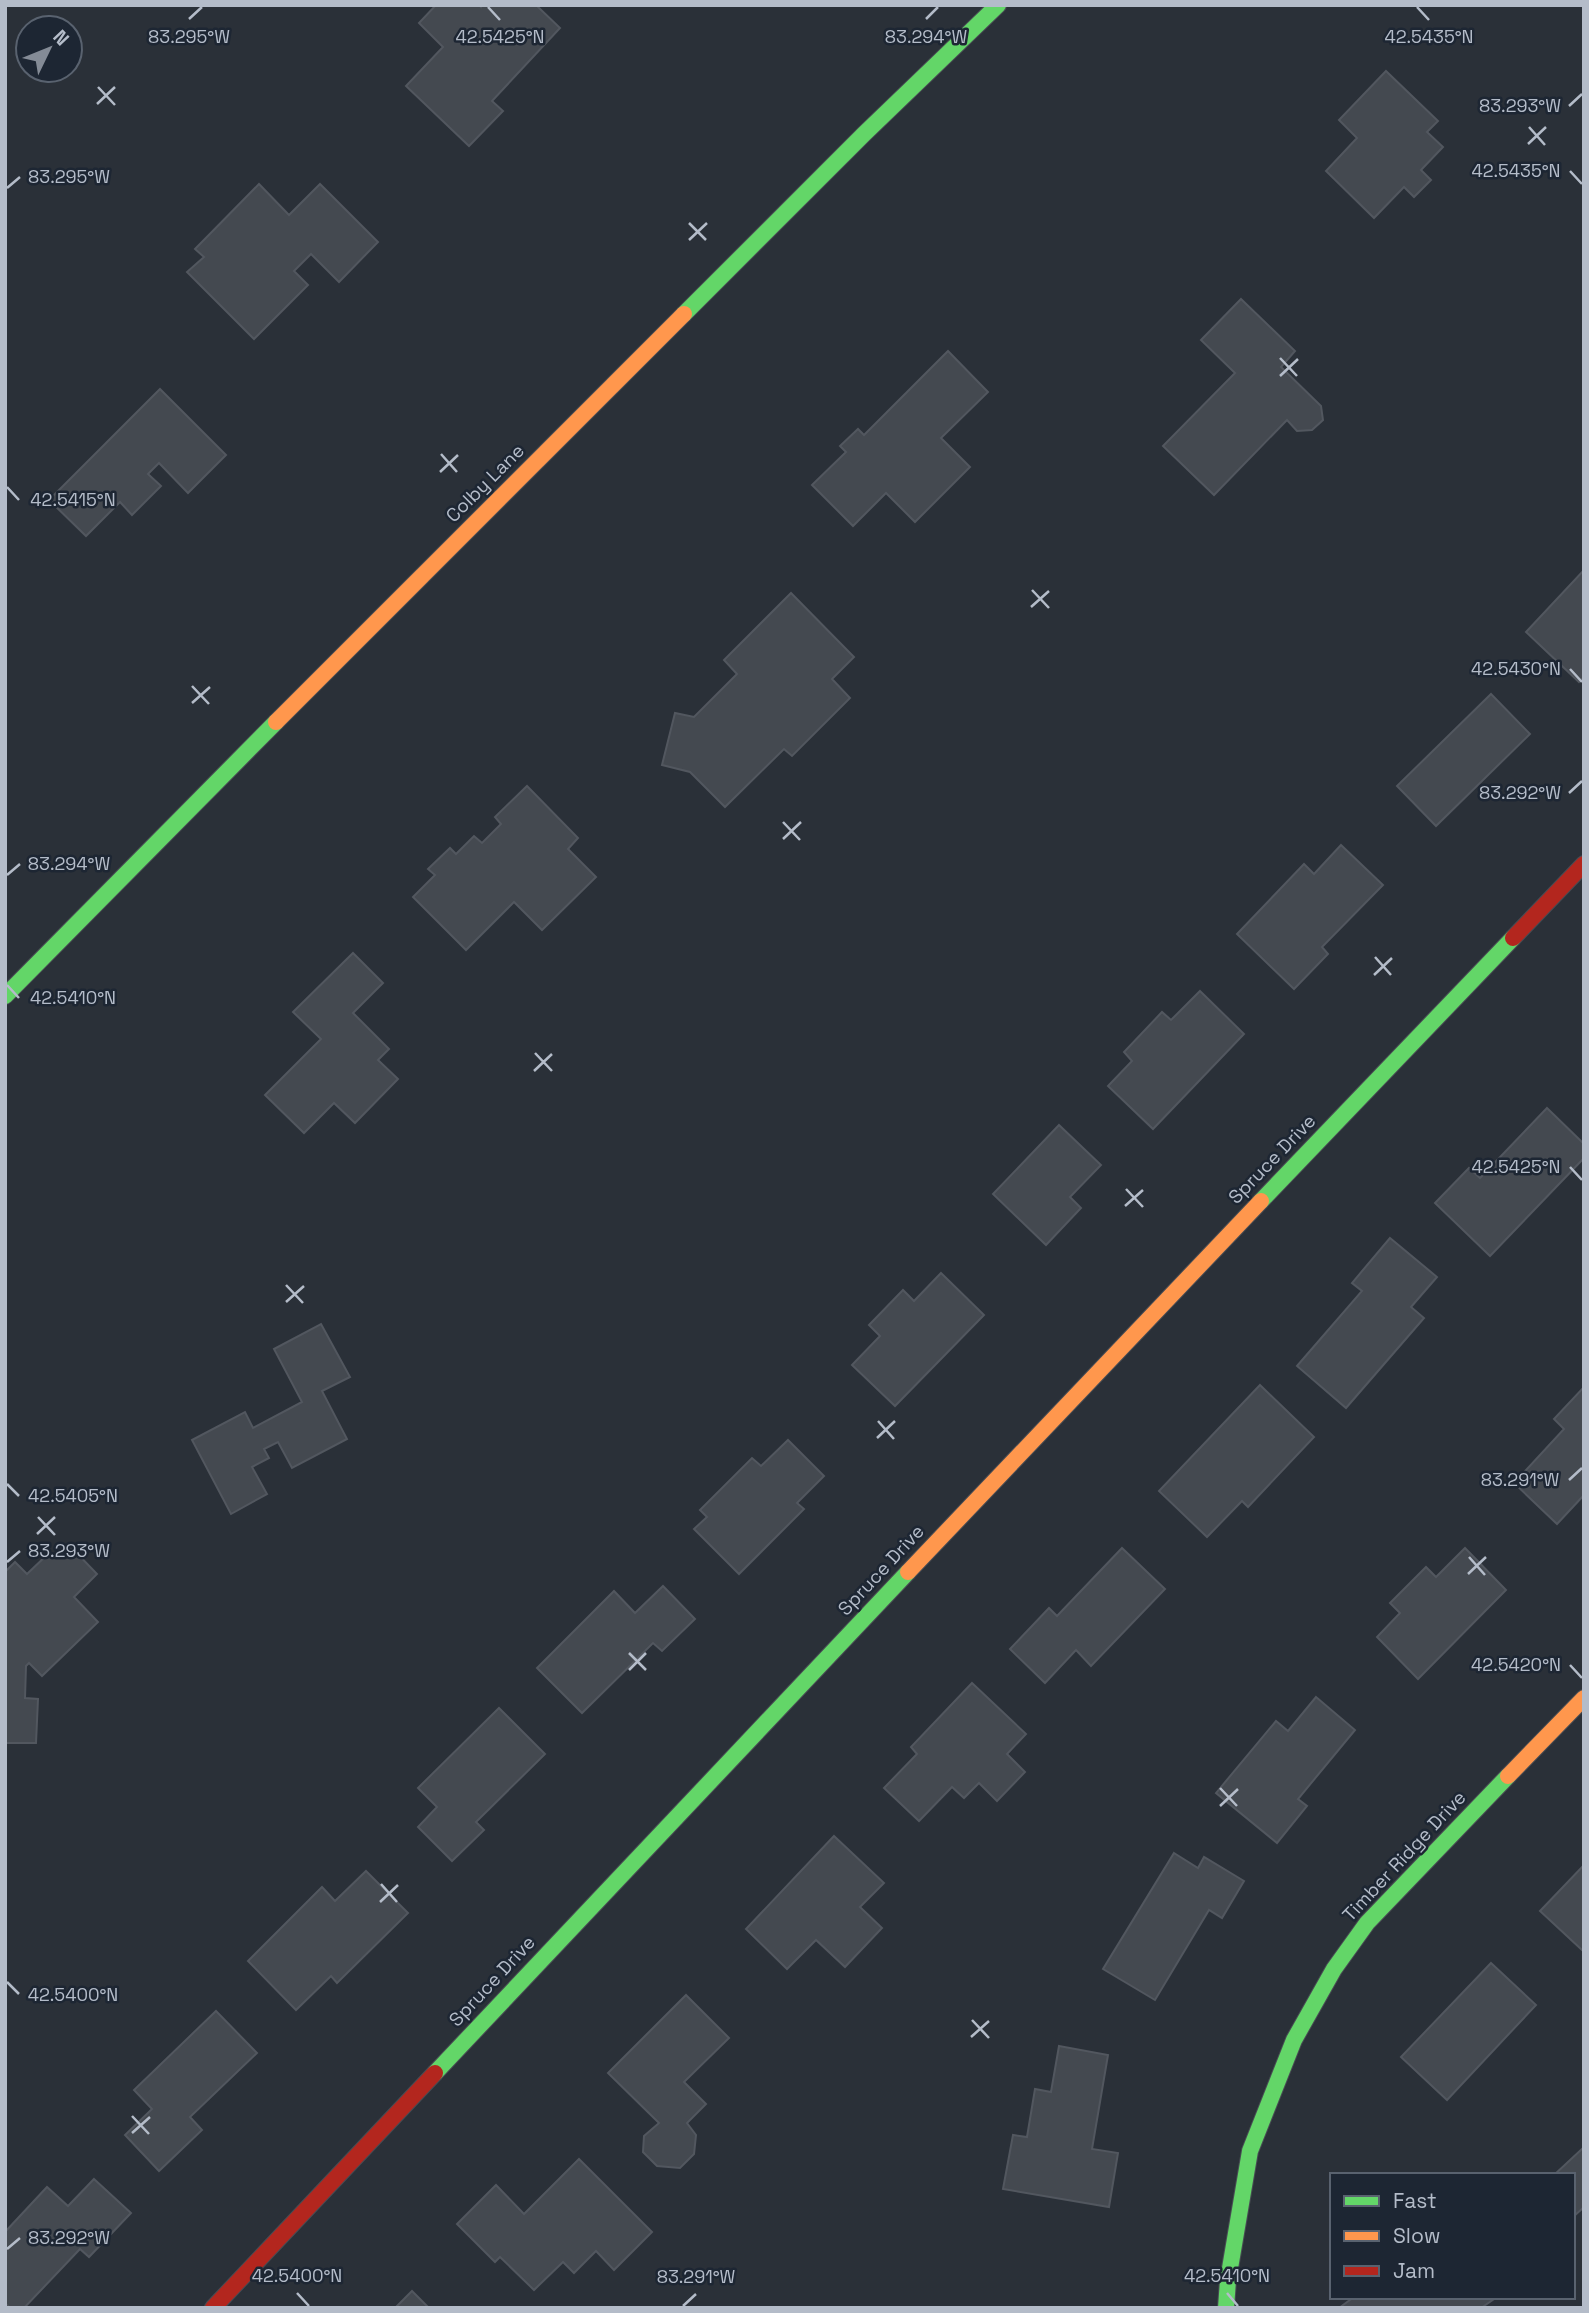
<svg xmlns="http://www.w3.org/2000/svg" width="1589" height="2313" viewBox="0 0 1589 2313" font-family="'Space Grotesk',sans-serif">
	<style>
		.building { fill: #444950; stroke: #52575f; stroke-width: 2 }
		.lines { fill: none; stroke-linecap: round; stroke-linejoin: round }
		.fast-casing { stroke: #484c53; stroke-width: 18 }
		.slow-casing { stroke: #484c53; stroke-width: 18 }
		.jam-casing { stroke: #484c53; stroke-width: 18 }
		.fast { stroke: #63d668; stroke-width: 16 }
		.slow { stroke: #ff974d; stroke-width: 16 }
		.jam { stroke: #b3261e; stroke-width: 16 }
		.ticks { fill: none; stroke: #b4bcc9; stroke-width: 2.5 }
		.labels { text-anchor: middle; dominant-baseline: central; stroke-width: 5; stroke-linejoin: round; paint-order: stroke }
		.street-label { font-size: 19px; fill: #b4bcc9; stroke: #1d2633 }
		.ticks-label { font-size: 18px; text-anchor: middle; fill: #b4bcc9; stroke: #1d2633; stroke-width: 5; stroke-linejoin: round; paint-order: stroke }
	</style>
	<rect width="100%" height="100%" fill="#2a3038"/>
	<g class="building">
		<polygon points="436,5 479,5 481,7 482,5 536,5 560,28 492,101 503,111 469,146 406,86 443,47 419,23"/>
		<polygon points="1386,71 1438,121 1427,132 1443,147 1421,170 1431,180 1414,197 1404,187 1374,218 1326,171 1357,138 1339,120"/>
		<polygon points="259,184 289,215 320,184 378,242 339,282 311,254 294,271 308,285 254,339 187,272 204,257 195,249"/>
		<polygon points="1241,299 1295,351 1281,367 1321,406 1323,420 1312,430 1297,431 1287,420 1214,495 1163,446 1235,373 1201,340"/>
		<polygon points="948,351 988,392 941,438 970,467 915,522 886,493 853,526 812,485 846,452 840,446 858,429 864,435"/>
		<polygon points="160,389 226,455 188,493 159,463 148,474 161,486 132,515 120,502 86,536 49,500"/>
		<polygon points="1584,570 1584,677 1579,682 1526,632"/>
		<polygon points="791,593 854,657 832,679 850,698 792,756 784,749 725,807 690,772 662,765 675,713 694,717 737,674 724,660"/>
		<polygon points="1491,694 1530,734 1436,826 1397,786"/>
		<polygon points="527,786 578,838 568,849 596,877 542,930 514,902 466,950 413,897 435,875 428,869 450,848 456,854 474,836 482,843 501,824 495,817"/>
		<polygon points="1341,845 1383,885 1322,947 1328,954 1294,989 1237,934 1304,864 1314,874"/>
		<polygon points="353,953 383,983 353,1013 389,1049 378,1060 398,1079 355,1123 334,1103 304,1133 265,1095 321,1039 293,1012"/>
		<polygon points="1200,991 1244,1034 1153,1129 1108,1086 1132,1061 1124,1052 1162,1012 1171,1020"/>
		<polygon points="1547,1108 1584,1144 1584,1158 1490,1256 1435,1203 1469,1168 1480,1178"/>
		<polygon points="1059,1125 1101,1165 1070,1197 1081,1208 1046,1245 993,1194"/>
		<polygon points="1390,1238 1437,1277 1411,1307 1424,1318 1346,1408 1297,1366 1362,1291 1352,1283"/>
		<polygon points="941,1273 984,1315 895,1406 852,1365 880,1336 869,1325 903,1290 914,1301"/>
		<polygon points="321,1324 350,1377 322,1391 347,1439 292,1468 278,1442 264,1449 269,1458 252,1467 267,1494 231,1514 192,1440 245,1412 253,1428 302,1402 274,1349"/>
		<polygon points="1260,1385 1314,1437 1248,1507 1242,1501 1207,1537 1159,1491"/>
		<polygon points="1584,1387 1584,1495 1557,1524 1514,1483 1564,1429 1554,1419"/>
		<polygon points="788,1440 824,1476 797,1503 804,1509 739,1574 694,1529 707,1517 700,1510 752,1458 761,1466"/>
		<polygon points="69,1545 97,1574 74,1597 98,1622 42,1676 29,1663 26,1666 25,1698 38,1699 36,1743 5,1743 5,1572 15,1562 27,1574 49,1553 54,1558"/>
		<polygon points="1122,1548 1165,1589 1091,1666 1076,1650 1045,1683 1010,1649 1049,1608 1057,1616"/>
		<polygon points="1465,1548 1506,1590 1418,1679 1377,1637 1400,1613 1390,1603 1426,1567 1436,1577"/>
		<polygon points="663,1586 695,1619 662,1651 653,1643 582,1713 537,1668 614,1591 635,1613"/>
		<polygon points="972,1683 1026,1734 1007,1754 1025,1772 997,1801 979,1783 964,1798 952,1787 919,1821 884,1788 917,1754 911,1747"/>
		<polygon points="1316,1697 1355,1730 1298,1799 1307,1806 1277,1843 1216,1793 1276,1721 1288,1731"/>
		<polygon points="499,1708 545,1754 476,1822 484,1830 452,1861 418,1827 437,1807 418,1788"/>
		<polygon points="834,1836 884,1883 860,1907 882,1928 845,1967 816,1940 787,1969 746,1929"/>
		<polygon points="1174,1853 1198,1868 1204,1857 1244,1881 1222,1918 1209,1910 1155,2000 1103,1969"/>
		<polygon points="1584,1865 1584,1949 1582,1950 1540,1911"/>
		<polygon points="366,1871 408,1913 337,1983 331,1976 296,2010 248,1961 322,1887 335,1901"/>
		<polygon points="1491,1963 1536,2005 1447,2100 1401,2057"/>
		<polygon points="686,1995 729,2038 684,2082 706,2104 687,2123 696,2135 694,2154 680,2168 657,2166 643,2152 644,2136 659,2123 608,2073"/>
		<polygon points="216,2011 257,2053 190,2117 202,2130 159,2171 125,2135 152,2109 134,2090"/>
		<polygon points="1059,2046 1108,2055 1092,2149 1118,2153 1109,2207 1003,2189 1013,2135 1027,2137 1035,2089 1051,2092"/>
		<polygon points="1584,2147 1584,2207 1573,2217 1573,2175 1554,2175"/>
		<polygon points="579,2159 652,2232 614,2270 596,2251 574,2273 563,2262 534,2290 500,2257 495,2262 457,2224 496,2185 524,2214"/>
		<polygon points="94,2179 131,2213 89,2257 80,2249 24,2308 10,2308 5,2303 5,2232 47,2187 68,2206"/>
		<polygon points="412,2291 429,2308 395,2308"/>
		<polygon points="1354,2297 1497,2297 1481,2308 1339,2308"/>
	</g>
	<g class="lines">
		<defs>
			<g id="fast">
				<polyline points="684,314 864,134 998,5"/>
				<polyline points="5,996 276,722"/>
				<polyline points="1261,1201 1513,938"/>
				<polyline points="435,2073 908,1572"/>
				<polyline points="1226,2308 1228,2280 1250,2151 1294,2040 1334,1969 1367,1923 1508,1776"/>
			</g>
			<g id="slow">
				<polyline points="276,722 684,314"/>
				<polyline points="908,1572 1261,1201"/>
				<polyline points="1508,1776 1584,1698"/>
			</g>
			<g id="jam">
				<polyline points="1513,938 1584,864"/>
				<polyline points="213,2308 435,2073"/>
			</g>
		</defs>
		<use href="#fast" class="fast-casing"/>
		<use href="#slow" class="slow-casing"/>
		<use href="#jam" class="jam-casing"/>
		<use href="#fast" class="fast"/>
		<use href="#slow" class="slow"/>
		<use href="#jam" class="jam"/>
	</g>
	<path class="ticks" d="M488 7 500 20M1417 7 1429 20M189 19 202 7M926 19 938 7M98 87 115 105M97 104 115 87M1569 106 1582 94M1529 127 1545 145M1528 144 1546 127M1570 171 1582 184M7 188 20 177M689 223 706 240M689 240 707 223M1280 358 1297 376M1280 376 1298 359M441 454 457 472M440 472 458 455M7 487 19 500M1032 590 1049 608M1031 607 1049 591M1570 669 1582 682M192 686 209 704M192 703 210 687M1569 793 1582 781M783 822 800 840M783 839 801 822M7 875 20 864M1375 957 1391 975M1374 975 1392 958M7 985 19 998M535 1053 552 1071M534 1071 552 1054M1570 1167 1582 1180M1126 1189 1143 1207M1125 1206 1143 1190M286 1285 303 1303M286 1302 304 1286M878 1421 894 1439M877 1438 895 1421M1569 1480 1582 1468M7 1484 19 1496M38 1517 55 1535M37 1534 55 1517M1469 1557 1485 1575M7 1562 20 1551M1468 1574 1486 1557M629 1653 646 1670M1570 1665 1582 1678M629 1670 646 1653M1220 1788 1237 1806M1220 1806 1238 1789M381 1884 397 1902M380 1902 398 1885M7 1982 19 1994M972 2020 989 2038M971 2037 989 2021M132 2116 149 2134M132 2133 150 2117M7 2249 20 2238M297 2293 309 2306M1227 2293 1238 2306M683 2306 696 2294"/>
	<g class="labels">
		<g class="street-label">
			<text transform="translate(485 483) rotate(-45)">Colby Lane</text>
			<text transform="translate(1272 1159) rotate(-46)">Spruce Drive</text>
			<text transform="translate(881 1570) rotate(-47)">Spruce Drive</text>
			<text transform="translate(1404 1856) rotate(-47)">Timber Ridge Drive</text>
			<text transform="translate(492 1981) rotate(-47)">Spruce Drive</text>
		</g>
	</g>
	<g class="ticks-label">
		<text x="926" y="43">83.294°W</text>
		<text x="189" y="43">83.295°W</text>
		<text x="500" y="43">42.5425°N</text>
		<text x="1429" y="43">42.5435°N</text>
		<text x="1520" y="112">83.293°W</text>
		<text x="1516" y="177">42.5435°N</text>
		<text x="69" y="183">83.295°W</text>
		<text x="73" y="506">42.5415°N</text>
		<text x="1516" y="675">42.5430°N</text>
		<text x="1520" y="799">83.292°W</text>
		<text x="69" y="870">83.294°W</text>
		<text x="73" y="1004">42.5410°N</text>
		<text x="1516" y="1173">42.5425°N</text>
		<text x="1520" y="1486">83.291°W</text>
		<text x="73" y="1502">42.5405°N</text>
		<text x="69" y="1557">83.293°W</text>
		<text x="1516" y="1671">42.5420°N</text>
		<text x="73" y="2001">42.5400°N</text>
		<text x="69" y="2244">83.292°W</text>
		<text x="297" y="2282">42.5400°N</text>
		<text x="1227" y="2282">42.5410°N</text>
		<text x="696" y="2283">83.291°W</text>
	</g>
	<rect width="1589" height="2313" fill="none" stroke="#b4bcc9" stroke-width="14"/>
	<rect x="1330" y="2173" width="245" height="126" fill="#1d2633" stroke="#59626f" stroke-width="2"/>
	<rect x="1344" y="2196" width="35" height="10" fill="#63d668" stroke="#59626f" stroke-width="2"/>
	<text x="1393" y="2208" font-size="21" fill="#b4bcc9">Fast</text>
	<rect x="1344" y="2231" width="35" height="10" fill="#ff974d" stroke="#59626f" stroke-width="2"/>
	<text x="1393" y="2243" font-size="21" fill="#b4bcc9">Slow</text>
	<rect x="1344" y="2266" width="35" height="10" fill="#b3261e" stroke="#59626f" stroke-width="2"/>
	<text x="1393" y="2278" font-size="21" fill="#b4bcc9">Jam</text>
	<g transform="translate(49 49) rotate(47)"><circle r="33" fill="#1d2633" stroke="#59626f" stroke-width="2"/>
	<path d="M0-5L12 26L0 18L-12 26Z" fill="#848b96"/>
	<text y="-10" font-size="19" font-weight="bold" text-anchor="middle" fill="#b4bcc9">N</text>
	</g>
</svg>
